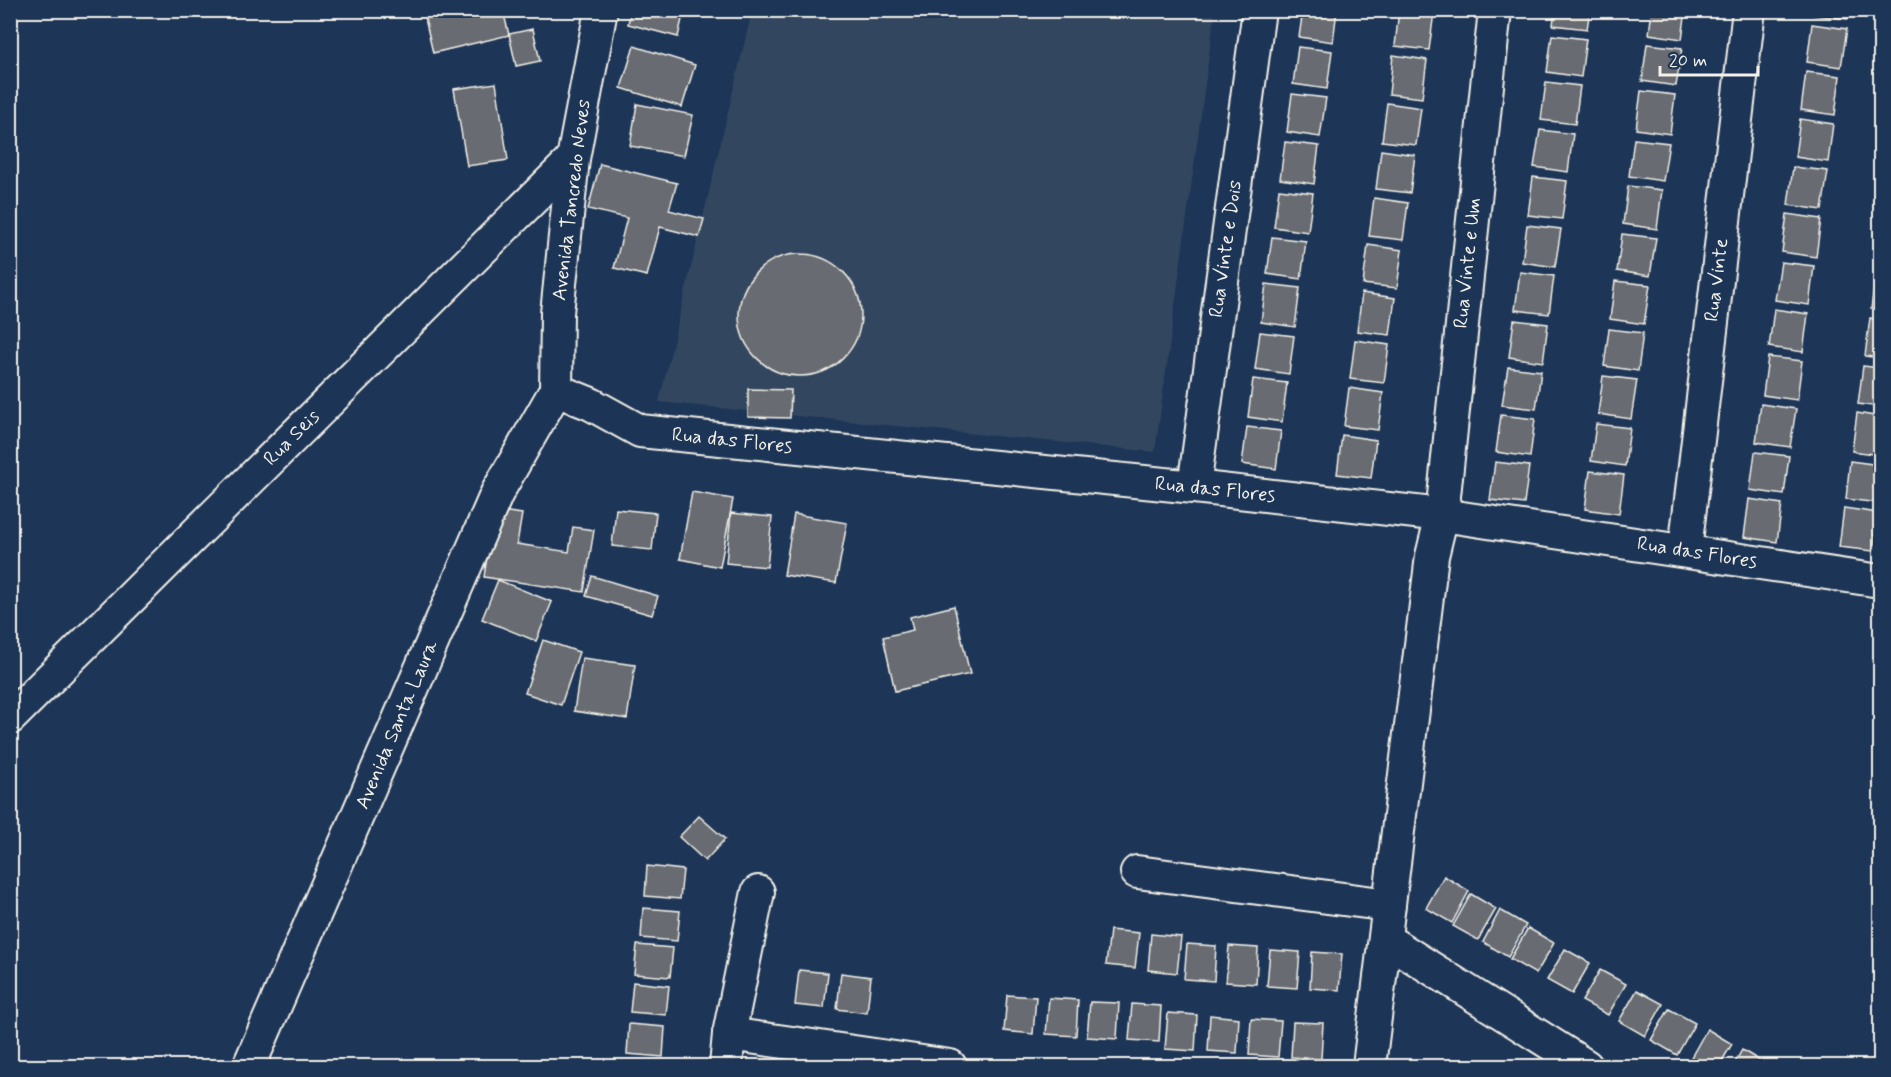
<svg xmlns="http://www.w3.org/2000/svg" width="1891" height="1077" viewBox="0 0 1891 1077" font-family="Mynerve,sans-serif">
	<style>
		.built { fill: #33465f }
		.building { fill: #676c72; stroke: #f4f1e8; stroke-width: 1.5 }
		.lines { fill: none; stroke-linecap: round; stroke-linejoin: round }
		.minor-casing { stroke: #f4f1e8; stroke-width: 36 }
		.minor { stroke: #1d3557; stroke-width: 32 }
		.labels { text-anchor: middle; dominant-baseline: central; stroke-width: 4.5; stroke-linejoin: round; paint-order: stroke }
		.street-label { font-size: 20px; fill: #f4f1e8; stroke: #1d3557 }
	</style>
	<rect width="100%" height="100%" fill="#1d3557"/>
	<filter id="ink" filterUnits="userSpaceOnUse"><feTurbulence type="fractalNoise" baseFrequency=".0167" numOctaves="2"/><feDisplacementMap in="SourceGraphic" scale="12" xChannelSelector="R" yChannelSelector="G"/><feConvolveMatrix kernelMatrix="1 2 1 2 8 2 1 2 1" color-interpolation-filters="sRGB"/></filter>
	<g filter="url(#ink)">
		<polygon class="built" points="752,11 1215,11 1155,452 659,402"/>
		<g class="building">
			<polygon points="439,10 503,10 509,35 433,53 424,14"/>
			<polygon points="631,10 684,10 678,37 628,24"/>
			<polygon points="1303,10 1337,10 1333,42 1299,37"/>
			<polygon points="1399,10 1434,12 1429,50 1395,46"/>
			<polygon points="1555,10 1590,10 1587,29 1553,25"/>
			<polygon points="1652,10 1686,10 1682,39 1649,34"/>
			<polygon points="1814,10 1849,10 1848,19 1814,15"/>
			<polygon points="1812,24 1847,29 1841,67 1807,62"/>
			<polygon points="533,29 540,61 516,66 509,34"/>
			<polygon points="1552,35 1586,39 1581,77 1547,72"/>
			<polygon points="1647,44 1682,48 1676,86 1642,81"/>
			<polygon points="634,46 695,65 682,107 621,88"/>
			<polygon points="1298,47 1332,51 1327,89 1293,84"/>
			<polygon points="1393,55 1427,60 1422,98 1389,94"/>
			<polygon points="1806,72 1840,76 1835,115 1801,110"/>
			<polygon points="1546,82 1580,86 1575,124 1541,120"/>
			<polygon points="496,83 508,160 467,166 454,89"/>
			<polygon points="1641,91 1675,95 1670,134 1636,129"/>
			<polygon points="1292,94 1326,98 1320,137 1287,132"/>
			<polygon points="1387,103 1421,108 1416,145 1382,141"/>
			<polygon points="637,104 693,115 684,156 630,146"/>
			<polygon points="1800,119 1833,124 1828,162 1795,157"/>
			<polygon points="1540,130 1573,134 1568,172 1534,167"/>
			<polygon points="1634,139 1669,143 1663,181 1629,176"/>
			<polygon points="1285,142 1319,146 1314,184 1280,179"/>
			<polygon points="1381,150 1415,155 1410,193 1376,189"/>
			<polygon points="600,164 677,183 669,210 704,219 699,237 660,227 647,276 614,268 627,218 588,209"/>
			<polygon points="1793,167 1828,171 1822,210 1788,205"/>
			<polygon points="1533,177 1567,181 1562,219 1528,215"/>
			<polygon points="1628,186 1662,190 1657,229 1623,224"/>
			<polygon points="1279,189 1313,193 1308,232 1274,227"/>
			<polygon points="1374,198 1408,203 1403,240 1369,236"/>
			<polygon points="1787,214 1821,219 1816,257 1782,252"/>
			<polygon points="1527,225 1561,229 1555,267 1522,262"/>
			<polygon points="1622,234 1656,238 1650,276 1617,271"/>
			<polygon points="1272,237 1306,241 1301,279 1267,274"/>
			<polygon points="1368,245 1402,250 1397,288 1363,284"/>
			<circle cx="800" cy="315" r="61"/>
			<polygon points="1781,262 1814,266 1809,305 1775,300"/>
			<polygon points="1876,271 1880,271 1880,310 1871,309"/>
			<polygon points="1520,272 1554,276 1549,314 1515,310"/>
			<polygon points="1615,281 1650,285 1644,324 1610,319"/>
			<polygon points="1266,284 1300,288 1295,327 1261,322"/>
			<polygon points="1362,293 1395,298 1390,335 1357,331"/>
			<polygon points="1774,309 1808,314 1803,352 1769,347"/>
			<polygon points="1870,318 1880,320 1880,358 1865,356"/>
			<polygon points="1514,320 1548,324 1543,362 1509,357"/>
			<polygon points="1609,329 1643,333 1638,371 1604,366"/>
			<polygon points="1260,332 1294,336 1289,374 1255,369"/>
			<polygon points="1355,340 1389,345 1384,383 1350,379"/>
			<polygon points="1768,357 1802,361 1797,400 1763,395"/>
			<polygon points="1863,366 1880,368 1880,407 1858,404"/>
			<polygon points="1508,367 1541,371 1536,409 1502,405"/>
			<polygon points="1603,376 1637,380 1631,419 1598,414"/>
			<polygon points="1253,379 1287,383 1282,422 1248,417"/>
			<polygon points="1349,388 1383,393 1378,430 1344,426"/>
			<polygon points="748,389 791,390 790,418 748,417"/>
			<polygon points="1761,404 1796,409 1790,447 1756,442"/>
			<polygon points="1857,413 1880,417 1880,455 1852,451"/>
			<polygon points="1501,415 1535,419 1530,457 1496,452"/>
			<polygon points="1596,424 1630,428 1625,466 1591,461"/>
			<polygon points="1247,427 1281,431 1276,469 1242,464"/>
			<polygon points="1342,435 1376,440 1371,478 1337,474"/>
			<polygon points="1755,452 1789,456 1784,495 1750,490"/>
			<polygon points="1850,461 1880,465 1879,503 1846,499"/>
			<polygon points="1495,462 1529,466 1524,504 1490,500"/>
			<polygon points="1590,471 1624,475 1619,514 1585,509"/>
			<polygon points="692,492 733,499 720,567 680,559"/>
			<polygon points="1749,499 1782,504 1777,542 1744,537"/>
			<polygon points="1844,508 1878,513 1873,551 1839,547"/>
			<polygon points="616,509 656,513 652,550 612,546"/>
			<polygon points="494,510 522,514 517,544 569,552 573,527 594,530 584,592 484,577"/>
			<polygon points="731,513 772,517 767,567 726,563"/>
			<polygon points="794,514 847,523 836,583 784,575"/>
			<polygon points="592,576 658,596 652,615 586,596"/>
			<polygon points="498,580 552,602 536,641 482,619"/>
			<polygon points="954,606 970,674 895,691 883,637 913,630 910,617"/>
			<polygon points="543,640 579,652 561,705 525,693"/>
			<polygon points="582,658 635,665 627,719 574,711"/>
			<polygon points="699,816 725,839 705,861 679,837"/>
			<polygon points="647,866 683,870 680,899 645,896"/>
			<polygon points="1444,876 1469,891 1452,923 1426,908"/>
			<polygon points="1471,894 1496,909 1478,940 1453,926"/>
			<polygon points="643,908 680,911 677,941 641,938"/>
			<polygon points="1500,910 1526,925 1508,957 1483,942"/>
			<polygon points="1528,928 1554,943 1536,974 1510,959"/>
			<polygon points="1110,930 1139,933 1135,968 1106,965"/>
			<polygon points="1151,934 1181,937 1177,973 1148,970"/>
			<polygon points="1187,944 1216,946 1214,981 1184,979"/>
			<polygon points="637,945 673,948 670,977 634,974"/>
			<polygon points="1229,946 1258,948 1256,984 1226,982"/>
			<polygon points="1565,949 1590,963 1572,994 1547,980"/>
			<polygon points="1270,950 1300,952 1297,988 1267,986"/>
			<polygon points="1312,952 1342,954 1339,990 1310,988"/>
			<polygon points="799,970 828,973 824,1008 795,1005"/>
			<polygon points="1600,970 1626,984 1608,1015 1582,1001"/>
			<polygon points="841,973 871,977 867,1013 837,1009"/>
			<polygon points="633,982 669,986 666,1015 630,1012"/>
			<polygon points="1637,990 1663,1004 1645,1036 1619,1021"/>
			<polygon points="1007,995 1036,997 1033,1034 1004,1031"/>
			<polygon points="1049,998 1078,1000 1076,1036 1046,1034"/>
			<polygon points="1090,1002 1119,1003 1117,1039 1087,1037"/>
			<polygon points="1132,1004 1161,1006 1159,1042 1129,1040"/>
			<polygon points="1669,1009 1695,1023 1677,1055 1651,1040"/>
			<polygon points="1168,1013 1197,1015 1195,1051 1165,1049"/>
			<polygon points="1210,1015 1239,1018 1237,1053 1208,1051"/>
			<polygon points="1251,1019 1281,1021 1278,1057 1249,1055"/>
			<polygon points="1293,1022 1323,1023 1321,1059 1291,1057"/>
			<polygon points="629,1024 665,1027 663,1057 627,1054"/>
			<polygon points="1707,1029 1732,1044 1719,1066 1698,1066 1689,1061"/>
			<polygon points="1742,1050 1767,1065 1767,1066 1733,1066"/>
		</g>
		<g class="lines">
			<defs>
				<g id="minor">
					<polyline points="556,390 591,404 640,431 1194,487 1442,515 1880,581"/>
					<polyline points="1194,487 1259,10"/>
					<polyline points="1685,550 1749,10"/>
					<polyline points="10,718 573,159"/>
					<polyline points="1137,872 1389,905"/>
					<polyline points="1385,939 1586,1066"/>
					<polyline points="729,1034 950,1066"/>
					<polyline points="249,1066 497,493 556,390 557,313 573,159 601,10"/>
					<polyline points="726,1066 729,1034 758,892"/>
					<polyline points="1369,1066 1432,556 1442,515 1495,10"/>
				</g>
			</defs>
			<use href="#minor" class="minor-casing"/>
			<use href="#minor" class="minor"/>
		</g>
	</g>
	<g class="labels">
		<g class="street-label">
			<text transform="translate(572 200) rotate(-83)">Avenida Tancredo Neves</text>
			<text transform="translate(1226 249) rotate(-82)">Rua Vinte e Dois</text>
			<text transform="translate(1468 263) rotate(-84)">Rua Vinte e Um</text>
			<text transform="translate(1717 280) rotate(-83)">Rua Vinte</text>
			<text transform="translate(292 438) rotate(-45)">Rua Seis</text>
			<text transform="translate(732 441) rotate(6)">Rua das Flores</text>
			<text transform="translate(1215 490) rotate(6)">Rua das Flores</text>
			<text transform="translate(1697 553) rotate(9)">Rua das Flores</text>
			<text transform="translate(397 725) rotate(-67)">Avenida Santa Laura</text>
		</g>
	</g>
	<rect width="1891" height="1077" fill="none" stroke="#1d3557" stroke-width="36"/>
	<rect x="18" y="18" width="1855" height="1041" fill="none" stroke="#f4f1e8" stroke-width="2" filter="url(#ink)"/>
	<path d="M1660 66v9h98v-9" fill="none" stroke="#f4f1e8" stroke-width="3"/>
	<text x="1669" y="66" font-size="18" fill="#f4f1e8" stroke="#1d3557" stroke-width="4.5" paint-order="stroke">20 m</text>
</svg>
